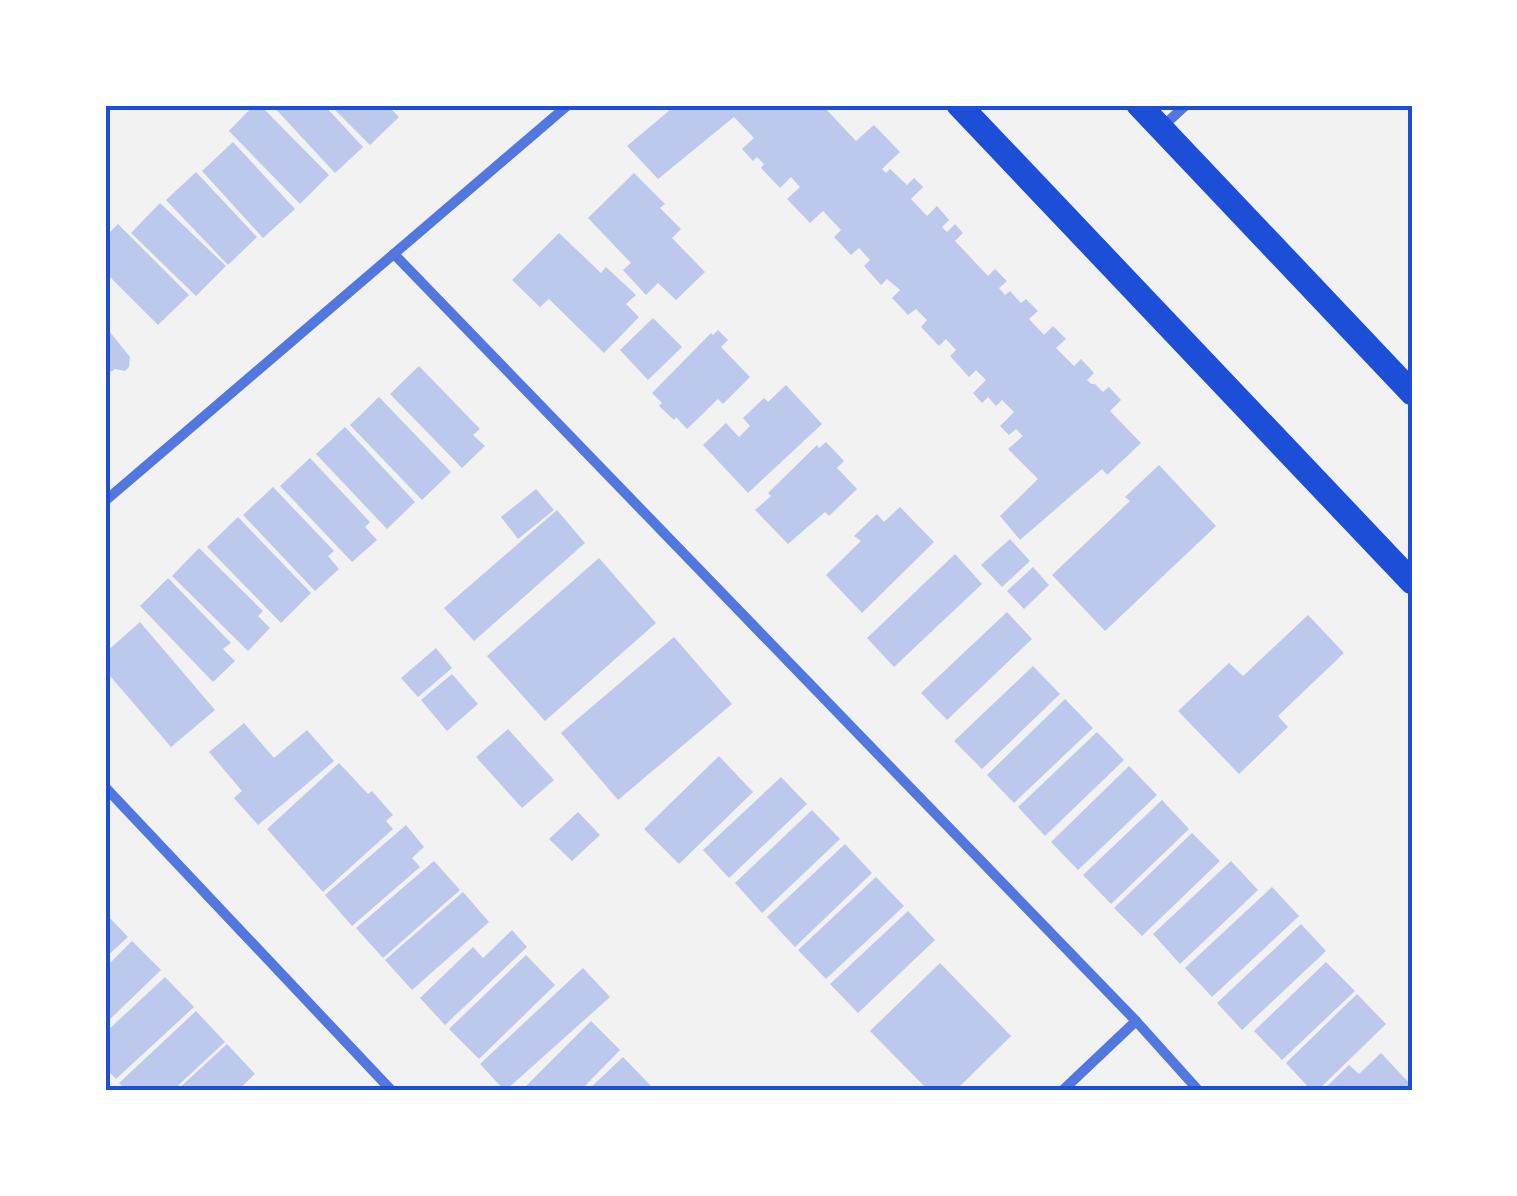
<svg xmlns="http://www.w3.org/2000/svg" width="1517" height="1196" viewBox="0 0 1517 1196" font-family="Helvetica,sans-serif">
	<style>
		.building { fill: #bdc9ec }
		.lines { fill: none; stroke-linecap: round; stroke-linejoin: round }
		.minor { stroke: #5277de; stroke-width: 10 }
		.primary { stroke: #1d4ed8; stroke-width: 25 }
		.neatline { fill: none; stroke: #1d4ed8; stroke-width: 4 }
	</style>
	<rect width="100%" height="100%" fill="#f2f2f2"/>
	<g class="building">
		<polygon points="254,105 260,105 329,175 300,204 229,131"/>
		<polygon points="272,105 324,105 363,147 335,173"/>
		<polygon points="330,105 387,105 399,117 370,145"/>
		<polygon points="676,105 826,105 824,107 856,141 874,125 900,152 882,169 886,173 890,169 907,185 914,178 923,187 911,199 927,216 937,206 949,220 942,227 947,232 955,224 963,233 955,241 988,276 995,269 1007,281 999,288 1005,295 1010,291 1021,303 1026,299 1038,311 1029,319 1044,335 1053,326 1066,339 1056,348 1074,366 1081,359 1094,373 1087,380 1091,384 1095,384 1103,392 1109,387 1121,400 1110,411 1141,443 1107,475 1102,469 1020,540 1000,516 1038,479 1008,449 1023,436 1016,429 1009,435 1000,426 1014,412 1002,400 996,406 988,397 982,403 973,393 986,380 976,370 969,377 950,356 956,350 946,339 939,346 921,327 927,320 916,309 908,315 892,298 900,290 887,279 881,285 864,266 870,260 859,248 851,255 834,237 841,230 823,211 810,223 787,199 800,187 791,177 780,188 761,168 764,164 757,157 753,161 742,149 754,138 734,117 658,179 627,146"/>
		<polygon points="233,142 295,209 263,238 202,171"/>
		<polygon points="196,172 257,237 228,265 166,200"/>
		<polygon points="634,173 665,204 660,208 681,229 672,238 705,272 676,300 658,283 646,295 623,270 631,263 588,218"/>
		<polygon points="160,203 226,266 196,296 131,233"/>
		<polygon points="118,224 189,295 158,325 105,272 105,237"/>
		<polygon points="559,233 601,273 606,267 636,295 626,304 639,317 604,353 549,299 540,307 512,280"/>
		<polygon points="653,318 682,347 648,380 620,350"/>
		<polygon points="105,326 130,357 129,367 125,371 115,369 111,372 105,365"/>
		<polygon points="718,330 728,340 721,347 750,377 723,404 718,399 687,429 676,417 674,420 659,406 662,403 652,393 711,333 713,335"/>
		<polygon points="419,366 480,429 473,435 485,446 462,468 390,394"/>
		<polygon points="786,385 822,424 748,493 703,445 726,423 739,437 750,426 743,418 764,398 768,402"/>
		<polygon points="379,397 451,472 422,500 350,425"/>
		<polygon points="345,427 415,502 387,529 316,454"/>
		<polygon points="826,442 844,461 837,468 857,489 829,516 825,512 788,544 755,510 771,496 768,493 817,445 819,448"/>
		<polygon points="310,458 370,522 365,527 377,540 352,562 280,486"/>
		<polygon points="1159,465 1216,526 1105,631 1052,575 1130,501 1125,497"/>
		<polygon points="273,487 334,551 328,556 339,569 315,591 243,515"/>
		<polygon points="536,489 554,510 518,539 501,517"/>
		<polygon points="900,507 934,542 862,613 826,575 861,541 854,536 877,514 884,522"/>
		<polygon points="557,510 585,543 474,641 444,608"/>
		<polygon points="238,517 311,593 281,623 207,547"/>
		<polygon points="1010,539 1030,561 1002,587 981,565"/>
		<polygon points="199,548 263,611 258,616 270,628 248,651 172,576"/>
		<polygon points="955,554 982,584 894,667 867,638"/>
		<polygon points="599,558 656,623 545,721 487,656"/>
		<polygon points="1033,567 1049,585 1024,609 1007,591"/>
		<polygon points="168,578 231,643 223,649 235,661 213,682 140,606"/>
		<polygon points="1007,612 1032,639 947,720 921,693"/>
		<polygon points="1308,615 1344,653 1278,716 1288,727 1239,774 1178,711 1229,663 1243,676"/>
		<polygon points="140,622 215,710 171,747 105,670 105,653"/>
		<polygon points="674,637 732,704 618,800 561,733"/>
		<polygon points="436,648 452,668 418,697 401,678"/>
		<polygon points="1033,666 1060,694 982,769 954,741"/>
		<polygon points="452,674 478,704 447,731 421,700"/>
		<polygon points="1065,699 1093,728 1014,803 987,775"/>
		<polygon points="244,723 274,758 307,730 334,761 258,825 234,798 242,791 209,752"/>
		<polygon points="508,729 554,780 522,808 476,757"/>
		<polygon points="1097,732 1124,760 1045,836 1018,807"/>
		<polygon points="719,756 753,792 679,864 644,829"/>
		<polygon points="339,763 368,794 372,791 393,815 386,821 393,829 323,892 267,829"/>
		<polygon points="1129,766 1157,795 1078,870 1051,842"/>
		<polygon points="781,777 807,804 729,878 703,850"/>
		<polygon points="1162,800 1189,829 1111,904 1083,875"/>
		<polygon points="812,810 840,839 762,913 735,883"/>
		<polygon points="578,812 600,835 572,861 549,839"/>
		<polygon points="406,825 424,847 412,858 420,867 352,926 325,895"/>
		<polygon points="1192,833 1220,861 1142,936 1114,908"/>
		<polygon points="845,844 872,873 795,947 767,917"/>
		<polygon points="434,861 460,890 383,958 356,928"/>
		<polygon points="1231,861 1258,890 1180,964 1153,934"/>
		<polygon points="876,877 904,906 826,979 798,950"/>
		<polygon points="1272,887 1299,916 1212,997 1185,968"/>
		<polygon points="463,892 489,922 412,990 385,960"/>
		<polygon points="908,911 935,940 858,1013 830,984"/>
		<polygon points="105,913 128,937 105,958"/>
		<polygon points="1301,924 1326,951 1242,1030 1217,1003"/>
		<polygon points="512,930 527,947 445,1025 420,998 473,947 483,958"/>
		<polygon points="132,941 161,970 105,1024 105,968"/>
		<polygon points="526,955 555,985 479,1059 449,1029"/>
		<polygon points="1326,962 1355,991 1282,1060 1254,1031"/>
		<polygon points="940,963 1011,1036 955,1091 929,1091 870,1031"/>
		<polygon points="583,968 610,997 505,1091 480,1064"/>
		<polygon points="165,977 194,1007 116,1079 105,1068 105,1033"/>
		<polygon points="1357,994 1386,1024 1317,1091 1312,1091 1286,1063"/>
		<polygon points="196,1011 225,1042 172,1091 127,1091 119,1083"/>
		<polygon points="591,1021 620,1050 580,1091 521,1091"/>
		<polygon points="227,1044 255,1074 237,1091 176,1091"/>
		<polygon points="1381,1053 1412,1086 1412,1091 1322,1091 1349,1065 1359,1074"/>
		<polygon points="623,1057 651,1086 645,1091 587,1091"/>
	</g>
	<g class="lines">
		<g class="minor">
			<polyline points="1161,128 1186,105"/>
			<polyline points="394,254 1136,1021 1199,1091"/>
			<polyline points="105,501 568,105"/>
			<polyline points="105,787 392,1091"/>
			<polyline points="1062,1091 1136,1021"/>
		</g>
		<g class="primary">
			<polyline points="959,105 1412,582"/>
			<polyline points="1139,105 1412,393"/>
		</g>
	</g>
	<rect width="1517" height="1196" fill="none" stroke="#ffffff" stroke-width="215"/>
	<rect x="108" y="108" width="1302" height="980" class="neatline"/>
</svg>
